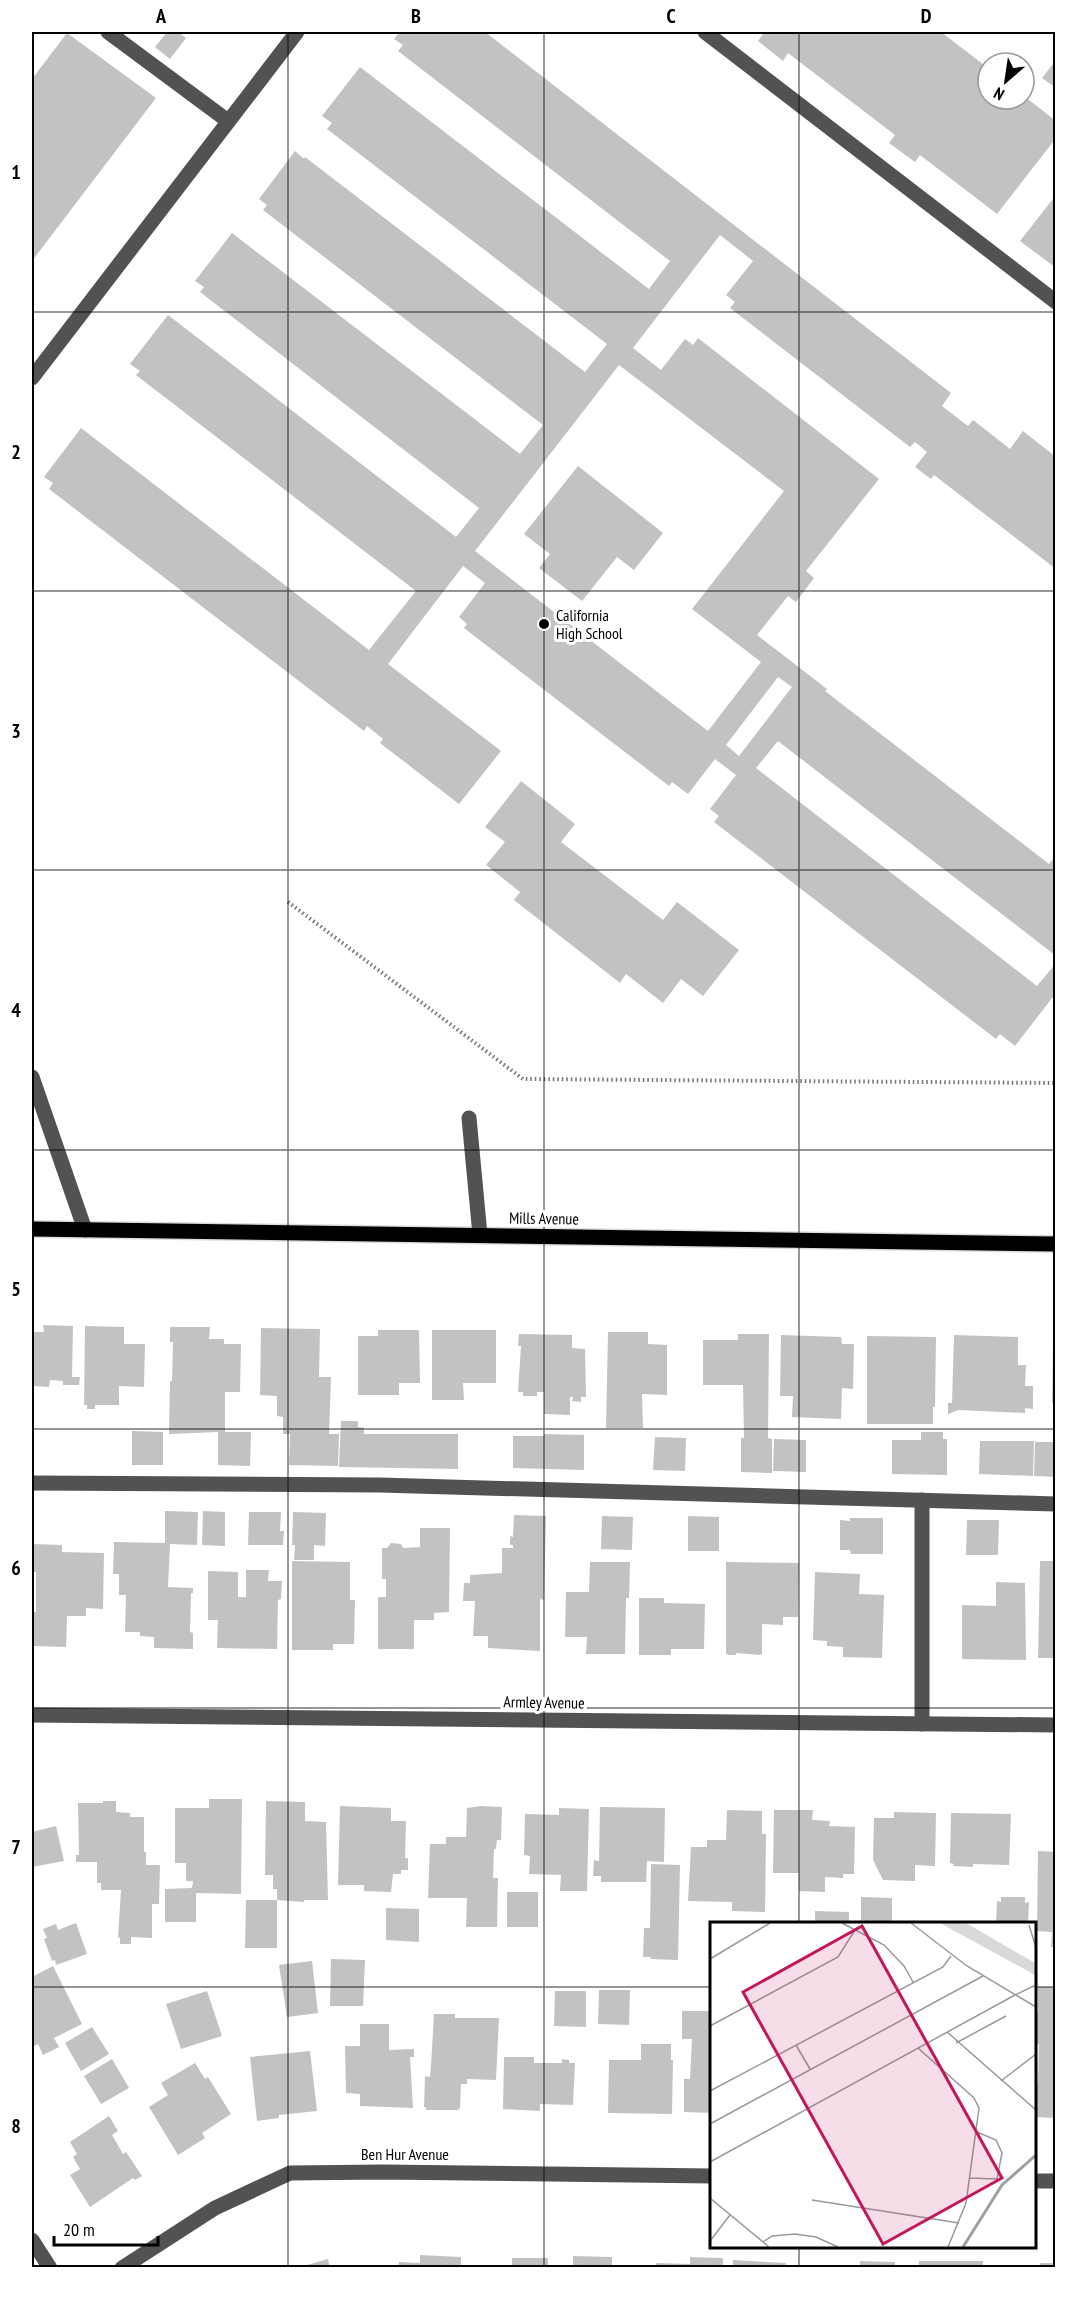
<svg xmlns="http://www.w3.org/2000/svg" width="1087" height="2299" viewBox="0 0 1087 2299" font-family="'PT Sans Narrow',sans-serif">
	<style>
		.building { fill: #c2c2c2; fill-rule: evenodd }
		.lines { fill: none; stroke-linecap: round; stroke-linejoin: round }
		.major-casing { stroke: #dbdbdb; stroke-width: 18 }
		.path { stroke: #747474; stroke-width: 4; stroke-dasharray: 1.5 3; stroke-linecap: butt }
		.minor { stroke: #525252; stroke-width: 15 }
		.major { stroke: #000; stroke-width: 15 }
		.grid { fill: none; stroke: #000; stroke-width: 1.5; stroke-opacity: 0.55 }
		.poi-dot { fill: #000; stroke: #fff; stroke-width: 2 }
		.labels { text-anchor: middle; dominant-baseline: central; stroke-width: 6; stroke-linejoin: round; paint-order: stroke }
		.poi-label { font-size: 16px; fill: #000; stroke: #fff; text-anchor: start }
		.street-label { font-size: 16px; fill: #000; stroke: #fff }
		.inset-river { fill: none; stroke: #a0a0a0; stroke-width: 3 }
		.inset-road { fill: none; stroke: #999; stroke-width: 1.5 }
		.view { fill: #c2185b; fill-opacity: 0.15; stroke: #c2185b; stroke-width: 3 }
		.inset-edge { fill: none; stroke: #000; stroke-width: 3 }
		.neatline { fill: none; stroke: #000; stroke-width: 2 }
		.grid-label { font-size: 20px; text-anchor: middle; font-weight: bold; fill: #000 }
	</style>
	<rect width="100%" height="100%" fill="#fff"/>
	<g class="building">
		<polygon points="167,32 178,32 186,38 170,59 155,47"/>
		<path d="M400 32H485L951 393 942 406 968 426 973 420 1010 449 1023 431 1056 457V569L934 475 931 479 915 467 927 452 915 442 910 447 730 308 735 302 726 295 753 261 720 235 633 348 661 370 685 339 693 345 698 338 879 479 806 571 814 578 796 602 788 596 757 635 827 689 825 691 1049 864 1056 855V956L778 741 756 768 1037 986 1056 963V993L1015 1046 1000 1034 996 1039 714 822 719 816 710 809 736 775 715 759 688 794 672 782 669 786 464 628 467 624 459 617 485 583 463 566 388 664 501 751 459 804 380 743 383 739 367 726 364 731 49 489 53 483 44 477 81 428 369 650 416 591 136 375 140 371 130 364 168 315 456 537 479 508 200 292 204 287 195 281 232 233 520 454 543 425 263 210 267 205 259 199 295 151 304 159 305 157 585 372 607 344 327 129 332 123 322 116 360 67 649 289 670 261 398 51 403 45 394 39ZM619 365 784 491 692 609 761 662 708 731 475 551ZM778 677 792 687 739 756 726 745Z"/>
		<polygon points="760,32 941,32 988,68 988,99 1024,99 1024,96 1056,121 1056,138 997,214 920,155 915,162 889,143 895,135 788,53 783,61 758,41 763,34"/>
		<polygon points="67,33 156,98 32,261 32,79"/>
		<polygon points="1056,60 1056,88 1042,78"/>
		<polygon points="1056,195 1056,268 1020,241"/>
		<polygon points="578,466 663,533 634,570 617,557 582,601 539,568 550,554 524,534"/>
		<polygon points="521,781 575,824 561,842 663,920 677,902 739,950 703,996 681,979 663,1003 626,974 620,983 514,900 520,892 486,865 505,842 485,827"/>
		<polygon points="43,1325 73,1326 72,1377 80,1377 79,1385 63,1385 63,1381 50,1380 49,1387 32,1386 32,1332 44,1332"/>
		<polygon points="85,1326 124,1327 124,1344 145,1344 144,1387 119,1386 119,1405 95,1405 95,1409 87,1409 87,1405 84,1405"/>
		<polygon points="170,1327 210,1327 209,1339 224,1339 224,1344 241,1344 240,1392 225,1392 225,1432 251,1432 250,1466 218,1465 218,1432 169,1434 170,1381 172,1381 173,1342 170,1342"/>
		<polygon points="261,1328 320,1329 319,1377 331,1377 329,1434 339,1434 338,1466 289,1465 290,1434 283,1434 283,1417 277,1416 277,1396 260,1395"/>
		<polygon points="378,1330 419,1330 420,1383 399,1383 399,1395 358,1395 358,1336 378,1336"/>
		<polygon points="432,1330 496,1330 496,1383 463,1383 464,1400 432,1400"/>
		<polygon points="608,1332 648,1332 648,1344 667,1345 667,1395 642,1394 643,1428 606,1428"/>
		<polygon points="519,1334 572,1335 572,1348 585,1349 586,1397 581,1397 581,1402 572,1401 573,1397 570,1397 570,1415 544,1414 544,1392 537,1392 537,1396 523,1396 523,1392 518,1392 521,1346 518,1346"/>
		<polygon points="738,1334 769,1334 768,1438 772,1439 772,1473 741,1472 741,1438 744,1438 743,1385 703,1385 703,1340 738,1340"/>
		<polygon points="781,1335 841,1337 842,1344 854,1344 853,1389 842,1388 841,1419 792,1417 793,1396 780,1396"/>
		<polygon points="954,1335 1018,1337 1018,1365 1026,1365 1025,1386 1033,1386 1033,1409 1025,1408 1025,1413 959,1410 948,1414 948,1403 952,1403"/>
		<polygon points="867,1336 936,1337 935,1407 933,1407 933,1424 867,1424"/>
		<polygon points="1053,1344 1056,1345 1056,1403 1052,1403"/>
		<polygon points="341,1421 358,1421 358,1427 364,1428 364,1434 458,1434 458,1469 339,1467"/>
		<polygon points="132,1431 163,1432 163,1465 132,1465"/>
		<polygon points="921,1432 943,1432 943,1439 947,1439 947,1475 892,1474 892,1440 921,1440"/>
		<polygon points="544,1434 584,1435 584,1470 513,1468 513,1436 544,1436"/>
		<polygon points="655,1437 686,1438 685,1471 653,1470"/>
		<polygon points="774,1439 806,1440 806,1472 773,1471"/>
		<polygon points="980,1441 1034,1441 1033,1476 979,1474"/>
		<polygon points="1035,1442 1056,1442 1056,1477 1034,1476"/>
		<polygon points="165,1511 198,1512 197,1545 170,1544 168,1587 193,1588 193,1593 191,1593 190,1632 193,1633 193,1649 154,1648 154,1637 140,1636 140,1632 125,1632 126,1595 119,1595 119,1574 113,1574 114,1542 165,1543"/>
		<polygon points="203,1511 225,1512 225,1546 202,1545"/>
		<polygon points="249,1512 281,1512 280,1531 284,1531 283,1545 248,1545"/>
		<polygon points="293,1512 326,1513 325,1546 314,1545 314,1560 294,1560 295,1545 292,1545"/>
		<polygon points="514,1515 546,1516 544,1600 540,1599 540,1651 488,1648 488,1636 473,1636 475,1601 463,1601 464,1583 470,1583 470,1575 502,1573 502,1548 513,1548 513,1545 510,1545 510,1536 513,1537"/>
		<polygon points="602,1516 633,1517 632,1550 601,1549"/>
		<polygon points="688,1516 719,1517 719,1551 688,1551"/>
		<polygon points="850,1518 883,1518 883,1554 851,1554 850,1550 840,1550 840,1520 850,1521"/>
		<polygon points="967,1520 999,1520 998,1555 966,1555"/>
		<polygon points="420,1528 450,1528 449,1612 434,1613 434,1620 414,1620 414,1649 378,1649 378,1597 386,1597 386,1579 382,1579 382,1548 387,1548 391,1543 401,1544 403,1548 420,1547"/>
		<polygon points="32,1544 62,1545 62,1552 104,1553 103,1609 86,1608 86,1616 67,1616 66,1647 32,1646 32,1612 36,1612 36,1572 32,1572"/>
		<polygon points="292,1561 350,1562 350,1600 355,1600 354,1644 333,1644 333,1650 292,1650"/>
		<polygon points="1040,1561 1056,1561 1056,1658 1038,1658"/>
		<polygon points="590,1562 630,1562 629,1598 626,1598 625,1654 586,1654 587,1637 565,1637 566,1592 589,1592"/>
		<polygon points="726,1562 799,1563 798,1617 783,1617 783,1625 762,1624 762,1654 760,1655 736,1653 736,1655 728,1655 726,1653"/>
		<polygon points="246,1570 269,1570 268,1581 282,1581 281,1599 278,1600 277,1649 217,1648 218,1620 208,1620 208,1571 238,1572 238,1597 246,1597"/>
		<polygon points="815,1572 860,1574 859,1594 884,1595 882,1658 843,1657 843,1647 827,1646 827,1641 813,1640"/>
		<polygon points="996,1582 1025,1583 1026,1660 962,1659 962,1605 996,1606"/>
		<polygon points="639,1598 664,1598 664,1603 705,1604 704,1649 671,1649 671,1655 639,1655"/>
		<polygon points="209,1799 242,1799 241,1894 196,1893 196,1922 165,1922 165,1889 192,1888 193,1881 186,1881 186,1863 175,1863 175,1808 209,1808"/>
		<polygon points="103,1801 116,1801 116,1812 130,1813 130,1817 144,1817 144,1852 146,1852 146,1865 160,1865 159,1904 152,1904 152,1938 131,1937 131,1944 120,1944 120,1937 118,1938 121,1890 101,1890 101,1883 97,1883 97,1862 76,1862 76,1855 79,1855 78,1803 103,1803"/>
		<polygon points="266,1801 305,1802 305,1821 326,1822 328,1900 304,1900 304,1902 277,1900 277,1948 245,1948 246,1900 277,1900 277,1889 273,1889 273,1875 265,1875"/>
		<polygon points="340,1806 391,1808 391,1821 406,1821 405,1858 408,1858 408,1870 401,1870 401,1874 393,1874 391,1892 364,1891 364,1885 338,1885"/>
		<polygon points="480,1806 502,1807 501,1840 497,1840 496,1849 494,1849 493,1878 498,1878 497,1927 466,1927 467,1898 428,1898 430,1844 446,1844 446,1837 466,1837 467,1808"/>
		<polygon points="600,1807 665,1808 664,1862 647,1861 646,1882 601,1882 601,1876 593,1876 594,1860 599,1861"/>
		<polygon points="559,1808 589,1809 587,1891 560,1891 561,1875 529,1874 530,1856 524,1855 525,1814 559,1815"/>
		<polygon points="727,1810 762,1811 762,1834 766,1834 765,1912 732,1911 732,1902 688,1901 691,1847 707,1847 707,1840 726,1840"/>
		<polygon points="774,1810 813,1810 812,1820 830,1821 829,1826 855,1827 854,1874 843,1874 843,1878 825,1877 825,1892 799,1891 799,1873 773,1873"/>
		<polygon points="894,1812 936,1813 935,1866 915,1865 915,1881 883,1880 873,1860 874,1818 894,1818"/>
		<polygon points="951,1813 1011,1814 1009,1865 973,1864 973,1867 953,1866 954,1864 950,1863"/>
		<polygon points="56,1826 64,1861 32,1867 32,1832"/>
		<polygon points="1038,1851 1056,1852 1056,1947 1051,1947 1052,1932 1037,1931"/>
		<polygon points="651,1864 680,1865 678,1960 650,1959 651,1957 643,1957 644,1928 650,1928"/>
		<rect x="507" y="1892" width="31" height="35"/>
		<polygon points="861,1897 892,1898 892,1924 861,1924"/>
		<polygon points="1001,1897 1025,1897 1025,1903 1029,1902 1028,1924 996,1924 997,1901 1001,1902"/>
		<polygon points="386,1908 419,1909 419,1942 386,1940"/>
		<polygon points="815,1911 849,1912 849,1924 815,1924"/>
		<polygon points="76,1923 87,1954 56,1965 55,1960 52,1961 44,1939 47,1938 43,1929 56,1924 58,1930"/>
		<polygon points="331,1959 365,1960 363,2006 330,2006"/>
		<polygon points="312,1961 318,2013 287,2017 279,1965"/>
		<polygon points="53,1966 82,2024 54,2038 59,2047 43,2055 38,2044 32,2047 32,1977"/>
		<polygon points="1038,1987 1056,1987 1056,2118 1034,2117 1034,2083 1038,2083 1039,2044 1034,2044 1034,2011 1038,2012"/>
		<polygon points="599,1990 630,1990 629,2025 598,2024"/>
		<polygon points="207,1991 222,2036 181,2049 166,2004"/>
		<polygon points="555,1991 586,1991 586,2027 554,2026"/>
		<polygon points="682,2011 712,2011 712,2113 684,2112 684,2079 690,2079 692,2039 682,2039"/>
		<polygon points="434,2014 455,2014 455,2018 499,2018 496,2080 467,2079 467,2084 461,2084 460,2108 458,2110 426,2110 426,2107 424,2107 425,2076 430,2077 431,2066"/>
		<polygon points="360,2024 389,2024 389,2050 414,2049 414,2057 410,2057 413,2108 360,2106 360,2094 346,2093 345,2046 360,2046"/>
		<polygon points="92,2027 109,2054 81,2071 65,2043"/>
		<polygon points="641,2044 671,2044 671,2060 673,2060 672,2114 608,2113 609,2060 641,2060"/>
		<polygon points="310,2051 317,2111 279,2115 279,2118 257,2121 250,2057"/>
		<polygon points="504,2057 534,2057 534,2063 562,2063 562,2059 569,2060 569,2063 575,2063 573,2105 540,2104 540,2111 503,2109"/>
		<polygon points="112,2059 129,2088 101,2104 84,2076"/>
		<polygon points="195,2063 205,2079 208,2077 231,2114 202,2133 205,2138 178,2155 149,2107 168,2095 161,2083"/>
		<polygon points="109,2116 118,2131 112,2135 123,2154 126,2152 142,2176 135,2180 133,2178 90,2207 70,2175 80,2169 73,2157 77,2154 70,2142"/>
		<polygon points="420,2255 461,2257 461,2268 398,2268 399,2262 420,2263"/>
		<polygon points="573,2256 612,2257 612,2268 573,2268"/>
		<polygon points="690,2257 723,2258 723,2268 656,2268 656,2263 690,2264"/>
		<rect x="512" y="2258" width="36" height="10"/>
		<polygon points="328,2259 330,2268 300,2268 300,2267"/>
		<polygon points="733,2260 786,2263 786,2268 733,2268"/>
		<polygon points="860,2261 895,2262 895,2268 860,2268"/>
		<rect x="919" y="2261" width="64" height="7"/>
		<rect x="1040" y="2263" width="16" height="5"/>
	</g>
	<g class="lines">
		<defs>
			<polyline id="major" points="32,1229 1056,1244"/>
		</defs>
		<use href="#major" class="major-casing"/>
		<polyline class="path" points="288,902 523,1079 1056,1083"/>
		<g class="minor">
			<polyline points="108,32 228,121"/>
			<polyline points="705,32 1056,302"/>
			<polyline points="32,378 297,32"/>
			<polyline points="32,1077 85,1230"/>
			<polyline points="469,1118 480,1235"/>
			<polyline points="32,1483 380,1485 1056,1504"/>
			<polyline points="32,1715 1056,1725"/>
			<polyline points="922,1724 922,1500"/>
			<polyline points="1034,2181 1056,2181"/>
			<polyline points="32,2240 50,2268"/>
			<polyline points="122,2268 215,2208 290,2173 383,2172 712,2176"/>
		</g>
		<use href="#major" class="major"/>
	</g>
	<path class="grid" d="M288 32V2268M544 32V2268M799 32V1924M32 312H1056M32 591H1056M32 870H1056M32 1150H1056M32 1429H1056M32 1708H1056M32 1987H712M1034 1987H1056M799 2246V2268"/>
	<circle class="poi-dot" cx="544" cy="624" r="6"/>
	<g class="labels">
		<g class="poi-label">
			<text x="556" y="615">California<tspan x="556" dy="18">High School</tspan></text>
		</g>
		<g class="street-label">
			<text transform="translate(544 1218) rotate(1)">Mills Avenue</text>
			<text transform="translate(544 1702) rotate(1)">Armley Avenue</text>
			<text x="405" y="2154">Ben Hur Avenue</text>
		</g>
	</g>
	<g transform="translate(710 1922)">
		<rect width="326" height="326" fill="#fff"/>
		<path d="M230 1H256L325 41V53Z" fill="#d9d9d9"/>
		<path class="inset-river" d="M253 325 292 263 326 233"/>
		<path class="inset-road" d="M132 1 174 23 194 44 203 60M201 1 257 44 326 85M319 3 326 26M0 37 60 1M305 73 326 63M0 104 128 35 145 8M237 110 326 188M246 121 296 94M86 123 100 147M208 126 264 176 269 186 256 281 238 325M291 159 326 132M0 169 233 45 241 34M0 202 273 54M0 240 305 73M260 256 287 257 292 231 286 218 267 210M0 276 59 325M102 278 249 301M0 319 20 293M53 320 62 314 85 312 106 315 128 325"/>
		<path class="view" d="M152 4 292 256 173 322 33 70Z"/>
		<rect width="326" height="326" class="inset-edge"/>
	</g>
	<rect width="1087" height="2299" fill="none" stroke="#ffffff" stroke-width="66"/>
	<g transform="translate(1006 81) rotate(209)"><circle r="28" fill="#ffffff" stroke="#999999" stroke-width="1.5"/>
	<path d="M0-4.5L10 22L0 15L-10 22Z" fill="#000000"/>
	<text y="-9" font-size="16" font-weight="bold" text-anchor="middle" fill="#000000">N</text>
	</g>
	<path d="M54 2236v9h104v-9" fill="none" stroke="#000000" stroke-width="3"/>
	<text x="63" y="2236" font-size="18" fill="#000000" stroke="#ffffff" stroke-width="4.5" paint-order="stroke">20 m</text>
	<rect x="33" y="33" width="1021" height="2233" class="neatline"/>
	<g class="grid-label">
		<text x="161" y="23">A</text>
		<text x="416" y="23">B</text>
		<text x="671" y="23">C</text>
		<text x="926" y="23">D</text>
		<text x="16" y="179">1</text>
		<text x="16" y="459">2</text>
		<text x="16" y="738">3</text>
		<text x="16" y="1017">4</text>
		<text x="16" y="1296">5</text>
		<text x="16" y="1575">6</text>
		<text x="16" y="1854">7</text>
		<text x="16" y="2133">8</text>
	</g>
</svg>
